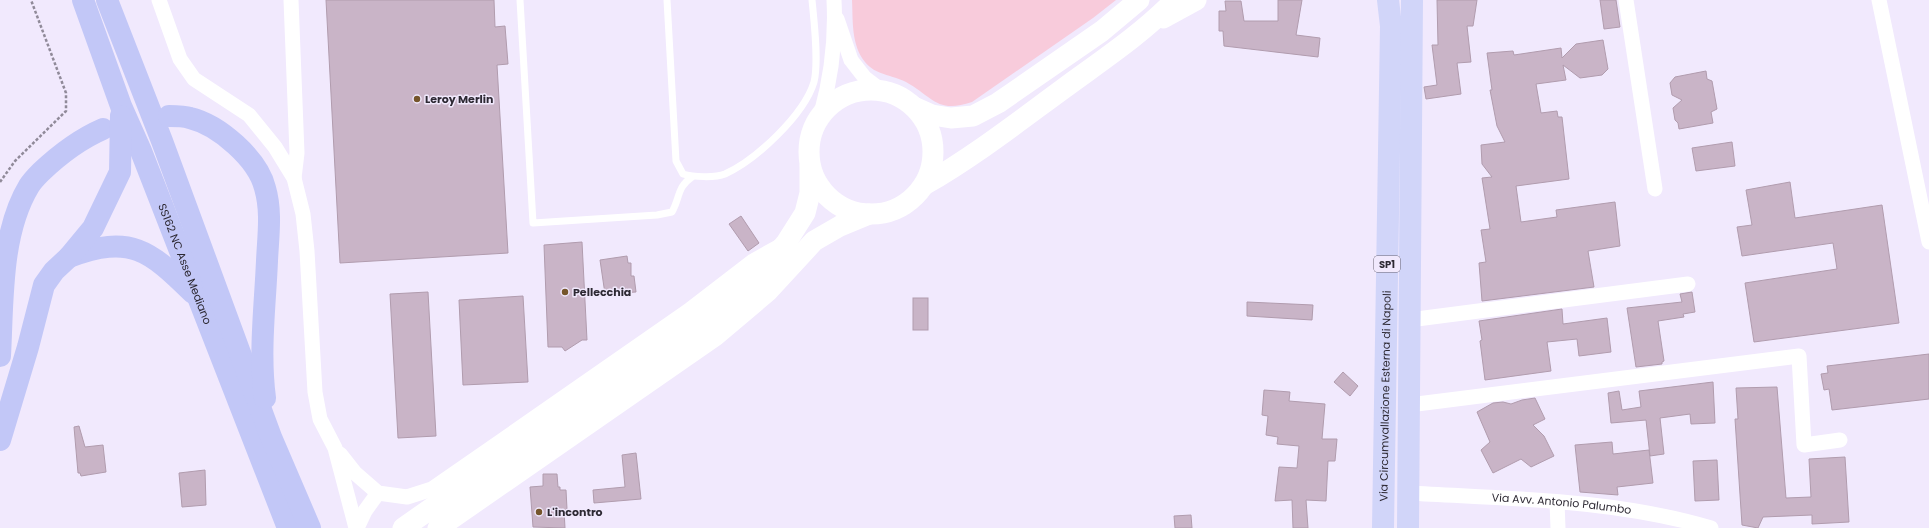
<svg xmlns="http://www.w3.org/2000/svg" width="1929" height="528" viewBox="0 0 1929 528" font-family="Poppins,sans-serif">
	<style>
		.green { fill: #f8cbdb }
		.building { fill: #c9b4c7; stroke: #b19cae }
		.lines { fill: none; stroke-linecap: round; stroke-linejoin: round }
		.path { stroke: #908a99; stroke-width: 2.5; stroke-dasharray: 3 2; stroke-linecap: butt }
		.service { stroke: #fff; stroke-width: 7 }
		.minor { stroke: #fff; stroke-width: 15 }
		.secondary { stroke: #fff; stroke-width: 21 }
		.primary { stroke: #d1d5f9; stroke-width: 22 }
		.trunk { stroke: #c2c7f7; stroke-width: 22 }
		.poi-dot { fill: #75552b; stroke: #f1e9fd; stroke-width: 1.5 }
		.labels { text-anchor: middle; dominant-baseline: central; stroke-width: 3; stroke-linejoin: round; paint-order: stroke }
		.shield { fill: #f1e9fd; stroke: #686370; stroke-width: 1 }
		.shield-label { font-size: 10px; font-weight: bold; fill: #2d2933 }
		.poi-label { font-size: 11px; font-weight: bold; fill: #2d2933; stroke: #f1e9fd; text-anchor: start }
		.street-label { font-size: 11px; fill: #2d2933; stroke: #f1e9fd }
	</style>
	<rect width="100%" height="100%" fill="#f1e9fd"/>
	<path class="green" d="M852 0H1116L1093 18 972 102C937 114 933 97 906 82 893 75 875 75 865 62 851 45 853 20 852 0Z"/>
	<g class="building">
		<polygon points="326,0 494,0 495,27 505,26 508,64 497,65 508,253 340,263"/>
		<polygon points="1278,0 1302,0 1296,35 1320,38 1318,57 1224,46 1223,31 1219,31 1219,11 1226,11 1225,1 1241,1 1244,21 1278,21"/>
		<polygon points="1437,0 1477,0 1473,26 1467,26 1471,62 1457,63 1461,94 1426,99 1424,87 1437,85 1432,45 1438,45"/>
		<polygon points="1600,0 1616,0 1620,27 1604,29"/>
		<polygon points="1603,40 1608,69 1602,75 1580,78 1563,65 1566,80 1536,84 1541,113 1557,111 1558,117 1562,117 1569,179 1516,186 1521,222 1557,217 1556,210 1615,202 1620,246 1588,251 1594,287 1482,301 1479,263 1486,262 1481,230 1490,229 1482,178 1492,177 1482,164 1481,145 1505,142 1497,126 1490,90 1492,90 1487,53 1513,51 1514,55 1561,48 1562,58 1576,44"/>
		<polygon points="1706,71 1707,79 1712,81 1717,109 1711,112 1713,123 1679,129 1678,123 1675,120 1673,108 1682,100 1672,95 1670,83 1675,77"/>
		<polygon points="1732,142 1735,166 1696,171 1692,148"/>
		<polygon points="1790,182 1795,218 1882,205 1899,323 1754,342 1745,283 1837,269 1833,243 1742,256 1737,227 1752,225 1746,190"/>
		<polygon points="741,216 759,243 748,251 729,224"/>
		<polygon points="582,242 587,340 582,340 565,351 562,347 548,347 544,245"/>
		<polygon points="627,256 628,263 631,263 631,276 634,276 636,292 605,294 600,260"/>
		<polygon points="428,292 436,436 398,438 390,294"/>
		<polygon points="1692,292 1695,312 1683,314 1684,317 1658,321 1664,361 1662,362 1662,364 1636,367 1627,308 1682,302 1680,294"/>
		<polygon points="523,296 528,382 463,385 459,300"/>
		<rect x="913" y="298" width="15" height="32"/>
		<polygon points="1247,302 1313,305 1312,320 1247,316"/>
		<polygon points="1562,309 1563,324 1607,318 1611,352 1579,356 1577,339 1547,342 1551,371 1485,380 1480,341 1482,340 1479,321"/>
		<polygon points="1929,354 1929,399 1832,410 1829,389 1824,390 1821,374 1828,373 1827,366"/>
		<polygon points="1343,372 1358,386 1350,396 1334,382"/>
		<polygon points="1713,382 1715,423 1691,424 1690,414 1660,418 1664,454 1650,456 1646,420 1611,423 1608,393 1619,391 1622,410 1641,407 1639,391"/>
		<polygon points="1777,387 1786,498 1811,497 1809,459 1845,457 1849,522 1812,524 1812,515 1763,517 1758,528 1742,525 1735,419 1738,419 1736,388"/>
		<polygon points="1264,390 1290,392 1289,401 1325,404 1322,439 1337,439 1335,461 1328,461 1326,501 1306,500 1308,528 1293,528 1292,500 1275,501 1279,467 1297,468 1299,446 1277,444 1278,437 1266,435 1268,416 1262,415"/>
		<polygon points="1535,398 1545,419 1533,425 1544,436 1554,456 1531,467 1521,459 1493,473 1481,450 1490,442 1477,412 1493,403 1503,402 1511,404 1522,400"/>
		<polygon points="79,426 85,447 103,445 106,472 81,476 80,473 78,473 74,427"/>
		<polygon points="1612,442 1613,454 1649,450 1653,483 1617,487 1618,495 1580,492 1575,445"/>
		<polygon points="636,453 641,499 594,503 593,490 625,487 622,455"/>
		<polygon points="1717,460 1719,500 1695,501 1693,461"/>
		<polygon points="205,470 206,505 182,507 179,473"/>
		<polygon points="543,474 557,474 558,487 560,487 560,490 566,490 567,509 564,510 565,528 533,527 530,487 543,486"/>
		<polygon points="1191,515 1192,528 1175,528 1174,516"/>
	</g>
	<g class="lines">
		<polyline class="path" points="0,182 15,161 66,111 66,93 31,0"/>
		<g class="service">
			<path d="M520 0 533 223 657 215 672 212C680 198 677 187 692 177"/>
			<path d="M667 0 676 161 683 174C693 177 715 178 725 174 756 160 804 115 814 82 819 62 814 21 812 0"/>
		</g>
		<g class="minor">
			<polyline points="159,0 180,59 194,79 249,115 275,147 294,178 303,214 307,251 315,392 320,419 335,448 356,528"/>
			<polyline points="291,0 297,153 294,178"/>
			<polyline points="1626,0 1655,189"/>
			<polyline points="1879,0 1929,242"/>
			<polyline points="837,19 851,60 865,78 882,91"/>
			<path d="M821 114C831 78 836 38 834 0"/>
			<polyline points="1409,320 1688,284"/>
			<polyline points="1409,405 1799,356 1804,445 1840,440"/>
			<polyline points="340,454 355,473 378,493 407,497 432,489 688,311 753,261 778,247"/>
			<path id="s1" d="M1409 493C1510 499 1614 499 1711 528"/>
			<polyline points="1557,502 1558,528"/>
			<polyline points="357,528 365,511 378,493"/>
		</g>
		<g class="secondary">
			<polyline points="1163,18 1196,0"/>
			<circle cx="871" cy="152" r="62"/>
			<polyline points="914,107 932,115 951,118 973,116 998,103 1102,31 1139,0"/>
			<path d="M924 185C973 157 1018 122 1063 89 1101 61 1142 34 1175 0"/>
			<polyline points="403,528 721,307 757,277 786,243 805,213 810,193 810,166"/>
			<polyline points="438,528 716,335 768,291 814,241 840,226 869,214"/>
		</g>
		<g class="primary">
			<path id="s2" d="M1383 528 1391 26 1388 0"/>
			<polyline points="1408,528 1412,0"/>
		</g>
		<g class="trunk">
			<path id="s3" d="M83 0 121 106 141 151 288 528"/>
			<polyline points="107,0 162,141 271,437 310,528"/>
			<path d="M169 116C176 116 184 116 190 118 219 125 258 159 265 188 272 212 268 237 267 261 265 307 259 352 265 398"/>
			<path d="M69 257C131 234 149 250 193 293"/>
			<path d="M0 356C3 302 0 234 29 186 32 181 37 176 41 172 60 154 80 139 103 129"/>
			<polyline points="0,440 28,347 44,285 54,271 69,257 93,228 120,172 121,116"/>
		</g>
	</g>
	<g class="poi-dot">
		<circle cx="417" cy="99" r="4"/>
		<circle cx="565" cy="292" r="4"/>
		<circle cx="539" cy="512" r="4"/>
	</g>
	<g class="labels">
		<rect class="shield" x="1374" y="256" width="26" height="16" rx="3"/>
		<g class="shield-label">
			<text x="1387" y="264">SP1</text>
		</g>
		<g class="poi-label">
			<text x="425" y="99">Leroy Merlin</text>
			<text x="573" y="292">Pellecchia</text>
			<text x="547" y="512">L'incontro</text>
		</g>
		<g class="street-label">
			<text stroke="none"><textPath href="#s3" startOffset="283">SS162 NC Asse Mediano</textPath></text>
			<text stroke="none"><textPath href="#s2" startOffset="132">Via Circumvallazione Esterna di Napoli</textPath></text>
			<text stroke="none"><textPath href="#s1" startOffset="153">Via Avv. Antonio Palumbo</textPath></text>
		</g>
	</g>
</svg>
